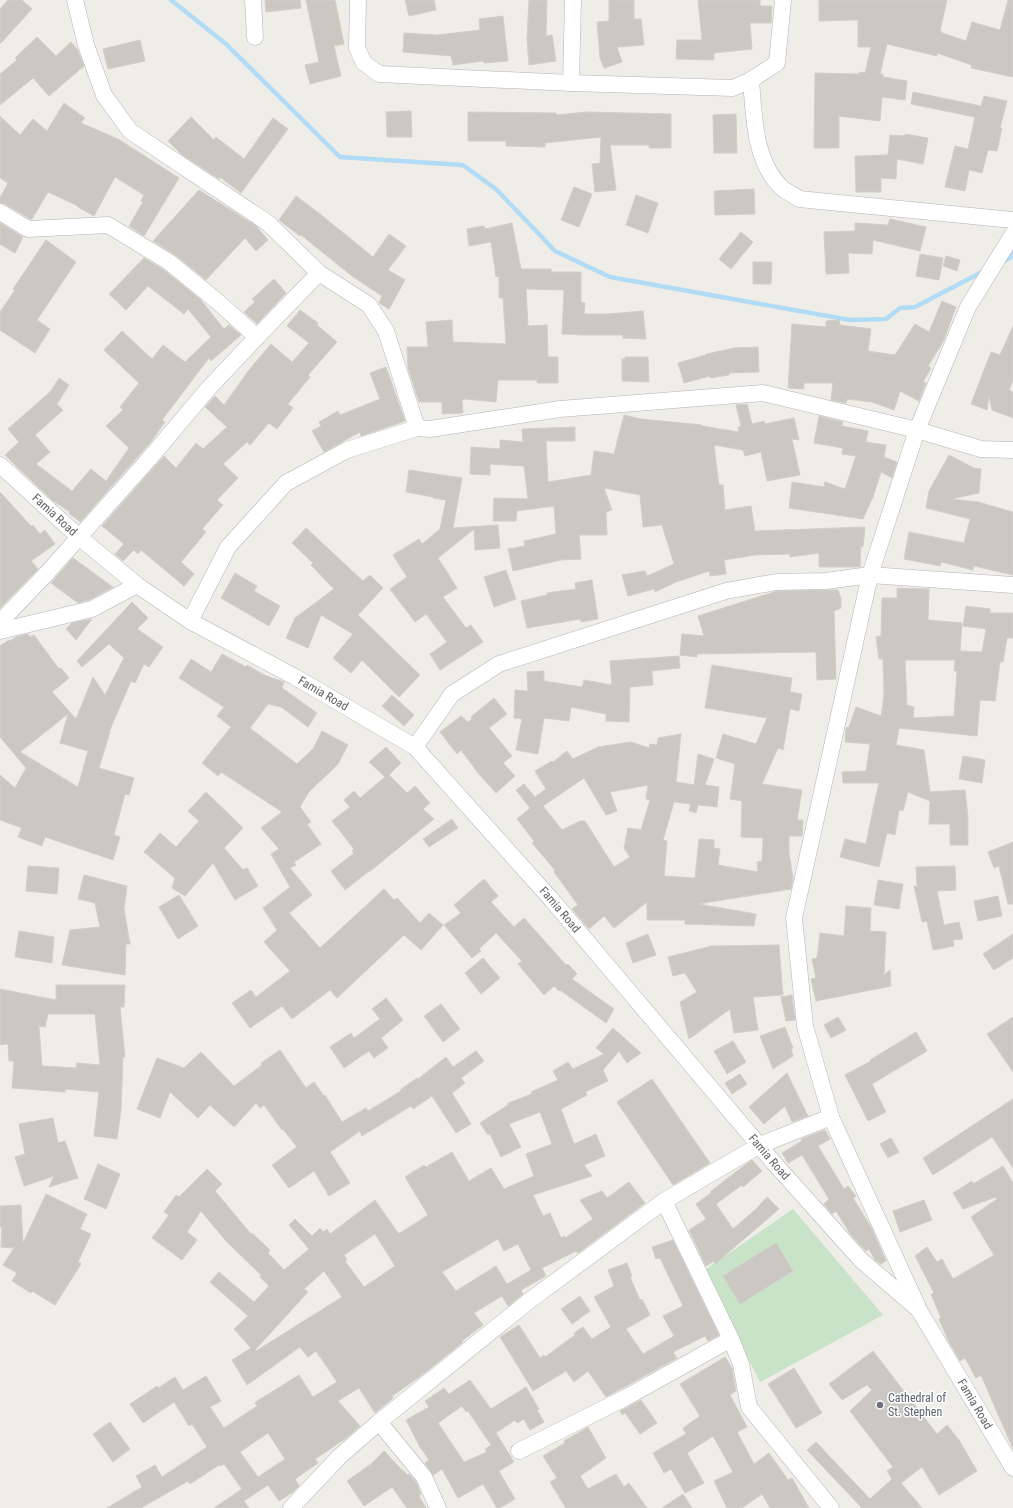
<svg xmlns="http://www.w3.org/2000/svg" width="1013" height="1508" viewBox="0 0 1013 1508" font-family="'Roboto Condensed',sans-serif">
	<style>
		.green { fill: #c9e3c8 }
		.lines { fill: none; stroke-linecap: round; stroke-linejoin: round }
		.stream { stroke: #b2dcf5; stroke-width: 4.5 }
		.building { fill: #cbc8c4; stroke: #d3cec7; fill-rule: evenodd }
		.minor-casing { stroke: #b3b4b8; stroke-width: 17 }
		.minor { stroke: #fff; stroke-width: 16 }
		.worship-dot { fill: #6b7280; stroke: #fff; stroke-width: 1.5 }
		.labels { text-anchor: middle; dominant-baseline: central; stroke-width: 3; stroke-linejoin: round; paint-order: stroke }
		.street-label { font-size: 12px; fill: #5f6266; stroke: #fff }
		.worship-label { font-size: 12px; fill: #5b616d; stroke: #fff; text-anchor: start }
	</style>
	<rect width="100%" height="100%" fill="#efede8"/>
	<polygon class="green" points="793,1209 883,1315 760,1382 708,1280 705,1270"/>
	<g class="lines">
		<g class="stream">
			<polyline points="171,0 226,44 340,157 463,165 497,190 555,251 610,277 850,320 886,319 900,308 915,307 984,271"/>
			<polyline points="1002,262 1010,258 1013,254"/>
		</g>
	</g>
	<g class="building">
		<polygon points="8,0 22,0 32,9 0,44 0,9"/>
		<polygon points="265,0 300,0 301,8 266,12"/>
		<polygon points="306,0 335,0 344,44 334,46 341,76 310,84 305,65 319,62"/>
		<polygon points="405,0 434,0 436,10 409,16"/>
		<polygon points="529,0 547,0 546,36 552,35 556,61 529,65 527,39"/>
		<polygon points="609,0 634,0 634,19 641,19 644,45 617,47 622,62 604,68 600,58 597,22 609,21"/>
		<polygon points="698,0 760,0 760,6 772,6 771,23 750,23 752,49 714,53 714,60 676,59 677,40 702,40"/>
		<polygon points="819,0 947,0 940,31 942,32 942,33 966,41 972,22 1000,30 1008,0 1013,0 1013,77 971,68 972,65 937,53 937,56 887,44 880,74 883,74 883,77 907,81 905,100 882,97 880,121 839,116 839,148 814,148 815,73 859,74 859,72 865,73 871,47 858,47 858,20 819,21"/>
		<polygon points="503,16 508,61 484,63 483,61 453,65 451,56 403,52 404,33 437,35 480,30 479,19"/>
		<polygon points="37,37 56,56 71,42 77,49 84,66 49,96 33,78 0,105 0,74 17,60 15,58"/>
		<polygon points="140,40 145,61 108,69 103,49"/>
		<polygon points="913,92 981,106 984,96 1007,101 1000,128 1002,128 997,151 988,150 982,173 969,170 965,191 945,187 955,146 968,149 975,117 911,104"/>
		<polygon points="64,103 85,118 81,123 118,139 179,178 144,236 129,226 143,202 141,201 144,195 115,177 94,216 78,207 78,206 48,192 32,219 30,219 5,204 0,203 0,198 8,183 0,178 0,116 20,135 33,119 47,131"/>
		<polygon points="411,111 412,137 387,137 386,112"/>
		<polygon points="468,112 556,113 557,115 586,112 671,114 671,148 649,148 649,145 610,145 616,190 595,192 592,164 600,163 601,137 545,143 545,147 506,146 506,141 468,141"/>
		<polygon points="736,114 737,153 714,153 713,115"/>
		<polygon points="191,117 214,140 216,137 244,159 273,118 288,129 241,193 220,177 219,179 181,154 168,141"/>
		<polygon points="905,134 928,138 923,164 897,159 896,179 881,178 881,192 856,192 855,156 888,155 890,135 905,136"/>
		<polygon points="574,187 592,194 579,227 561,220"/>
		<polygon points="754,189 755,214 715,215 714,191"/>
		<polygon points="199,190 256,226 268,240 256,251 245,238 206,280 175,255 153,241"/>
		<polygon points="636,195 658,203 648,233 626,225"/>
		<polygon points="296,196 320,214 373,257 389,234 406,246 388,270 405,280 389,309 379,303 382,296 352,276 301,235 300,236 279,220"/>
		<polygon points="890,219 926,227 920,251 873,240 872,254 848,253 849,273 826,274 824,232 855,231 855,223 888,225"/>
		<polygon points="0,223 23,237 15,253 0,244"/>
		<polygon points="512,223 521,269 551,269 551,272 581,272 581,302 585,303 584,314 609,314 643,311 646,339 623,338 623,335 583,335 562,334 564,290 526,289 528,326 547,325 548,357 558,357 558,383 537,383 537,380 498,380 496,402 465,399 462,400 463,413 442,414 442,402 419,402 408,368 407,347 428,347 426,322 452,320 453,342 506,344 503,298 499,298 499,276 496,277 491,242 469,246 467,229 484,226 485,229"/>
		<polygon points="741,232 753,242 731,269 719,259"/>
		<polygon points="46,240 76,262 37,320 50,329 35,353 0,330 0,312 15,290 13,289"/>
		<polygon points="920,254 943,258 939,280 916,276"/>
		<polygon points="946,256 960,260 957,271 943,266"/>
		<polygon points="144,258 164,270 200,299 224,329 229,325 241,335 211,361 209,358 162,420 165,422 150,443 80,522 69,513 70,512 52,500 15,465 5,455 19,442 8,429 51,391 59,378 69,385 57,404 63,410 35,435 50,452 36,464 72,491 91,469 106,481 129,448 106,426 123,410 120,407 139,383 104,350 122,331 152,359 163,345 185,362 211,337 188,309 184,314 148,286 126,310 109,294"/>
		<polygon points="753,262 772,262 771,284 753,284"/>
		<polygon points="274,279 286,293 257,324 244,312 255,302 252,299"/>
		<polygon points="942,301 956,307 943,342 928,366 931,368 923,382 926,383 919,401 900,391 894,410 872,402 847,399 846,403 831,400 833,383 804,383 804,389 788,388 792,324 826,327 826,321 839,320 840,325 871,329 868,351 895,355 915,324 929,332"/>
		<polygon points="300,310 318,323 317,325 337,342 308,375 310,377 288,404 293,408 277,429 269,423 250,445 247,442 223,464 238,478 217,500 223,505 202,529 206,532 181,562 194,574 184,586 141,550 138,554 134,550 123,561 115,554 124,544 102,526 164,456 176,468 196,443 203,449 227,427 205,407 215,396 224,405 249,370 271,344 292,362 309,343 287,326"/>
		<polygon points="1013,326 1013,380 1009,390 1013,392 1013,418 992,410 989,396 987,410 971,404 991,352 1000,355"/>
		<polygon points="758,347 759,372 729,373 729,375 710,378 710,376 684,383 678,363 706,355 706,354 735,348"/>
		<polygon points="625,357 648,357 649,382 622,381 622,359 625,359"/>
		<polygon points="386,367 405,421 361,436 360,432 324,452 312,431 321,426 319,422 338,411 340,415 380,399 370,373"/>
		<polygon points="747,404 752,424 764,421 765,424 794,418 799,440 792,439 800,475 767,481 761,452 745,456 743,450 714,445 719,485 723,485 725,510 751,506 755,531 865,527 863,547 861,546 860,567 819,567 819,553 790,557 790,554 755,555 724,560 726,574 710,576 709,571 676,582 655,592 654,589 628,596 622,575 645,571 647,576 674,564 662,525 643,527 640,495 604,488 612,510 606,512 607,535 579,535 581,559 561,560 513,571 508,549 525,546 524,541 556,534 554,506 517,511 516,521 493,521 494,498 528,499 524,466 490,464 490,475 470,474 471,447 500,449 500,440 523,442 522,429 575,427 575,441 546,441 548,482 591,475 594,451 614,454 624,415 641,419 702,425 702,426 739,432 738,427 741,426 736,405"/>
		<polygon points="819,416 843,422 842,426 868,431 866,442 886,445 884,457 897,462 892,478 881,472 873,497 863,519 789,508 792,482 824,487 825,482 845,489 856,456 842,454 843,448 814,443"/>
		<polygon points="949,455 974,468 981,469 979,493 951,499 978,502 1013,512 1013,575 974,566 973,570 941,562 940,566 904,559 909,532 964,543 970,519 926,508 929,491"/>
		<polygon points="409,470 462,478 453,528 498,525 500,548 475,550 474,529 438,558 457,588 443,597 466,628 471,625 483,642 440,670 430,654 447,642 426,614 415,622 390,589 407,577 393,555 419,539 422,544 440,529 446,500 433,498 433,497 406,492"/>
		<polygon points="0,492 31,526 33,525 40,534 45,530 55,544 31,561 38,569 0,608"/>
		<polygon points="306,528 363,581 370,575 383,588 358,615 420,675 399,697 362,660 351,673 333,658 353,634 321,615 308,648 286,638 295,618 334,589 311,565 313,563 292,543"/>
		<polygon points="73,558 113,587 89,600 78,603 51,583"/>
		<polygon points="506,570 516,599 494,607 484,577"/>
		<polygon points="235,573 257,586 254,591 280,606 269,626 221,598"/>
		<polygon points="592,580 598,619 581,622 581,619 527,628 521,601 547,595 547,593 576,589 575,583"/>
		<path d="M897 588 929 589 928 620 962 623 960 651 982 652 986 629 963 626 966 606 990 609V613H1013V638H1007L1003 662H1000L995 701 980 700 977 736 899 728 896 745 924 750 930 792 965 790 968 817V845H950V824H929L930 801 908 792 903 811 899 810 895 835 887 833 879 867 840 857 845 839 866 844 873 809 879 783H843L842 772 866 771 870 744 845 742 846 728 849 727 856 707 881 716 884 696 883 659H879L876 637 881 636 882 598H897ZM905 660H955L954 671H957L954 716 913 718 914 707 907 705Z"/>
		<polygon points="838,590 841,599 841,608 834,611 836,679 817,680 816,652 697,654 697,657 680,655 682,634 704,636 698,616 777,591"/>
		<path d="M132 602 148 618 137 629 163 647 149 667 144 664 135 683 131 681 109 732H110L99 768 134 778 129 795 125 794 114 835 120 837 113 860 45 837 42 846 18 837 22 828 0 820V775L15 788 26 768 0 737V646L9 640 10 641 16 637 28 634 30 637 34 635 59 669 61 668 69 678 52 692 76 719 93 677 105 695 124 658 109 644 82 667 77 661ZM68 714 60 743 88 751 78 787 20 752Z"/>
		<polygon points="92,619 76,640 66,629 72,623"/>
		<polygon points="222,654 246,667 247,665 264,675 284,682 282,688 317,713 308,727 281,707 268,704 250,728 297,764 313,749 322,731 348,745 338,764 309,792 300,807 311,822 307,824 321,844 294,862 296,865 290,868 312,895 289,913 320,948 384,889 394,900 397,898 420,923 429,913 443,925 421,950 404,935 337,998 330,990 292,1019 282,1006 250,1028 232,1003 251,990 256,997 290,971 264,942 277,930 263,908 290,887 271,854 279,849 261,828 282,812 221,772 218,776 202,763 231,727 217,716 224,707 179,678 191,659 211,672"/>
		<polygon points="679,656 680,668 652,671 653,685 630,687 629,722 606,721 606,714 571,707 569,721 544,718 538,754 516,750 522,719 514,718 515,690 528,691 527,672 544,671 544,681 582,687 584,680 612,685 610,661"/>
		<path d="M712 665 792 678 790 692 802 694 799 711 790 709 783 750 778 748 762 784 802 790 797 820H803L802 836H789V853L793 878 791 889 698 904 756 914 754 926 685 924V920H647V902L614 928 604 916 589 929 572 909 578 905 554 872 555 870 532 843 534 841 517 819 530 808 516 790 524 784 535 797 546 789 535 771 552 761 553 762 567 751 573 759 598 747 631 742 649 748 650 744 657 745 658 738 681 734 676 782 694 785 698 754 714 759 705 785 719 787 717 807 698 805 696 813 689 811 691 804 674 802 663 840 667 841 664 876 695 878 699 839 714 840V848L720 849 718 865 758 872 757 862 762 861 763 838 741 837 742 801 730 799 735 764 716 758 723 734 756 744 767 718 705 708ZM584 778 606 815 617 811 610 792 648 785 646 799 650 800 641 830 628 828 624 848 630 857 614 867 585 821H580L562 830 543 806Z"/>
		<polygon points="392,695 414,715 404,726 382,706"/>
		<polygon points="494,698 507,714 489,728 512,756 503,763 515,776 496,793 478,773 461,750 457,754 440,732 461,716 468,722 472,719 471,717"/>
		<polygon points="386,747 401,763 389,775 407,793 415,786 430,803 423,809 434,819 369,872 369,871 345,890 331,871 354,853 352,851 354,849 332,821 350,807 344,800 354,791 360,798 385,777 369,762"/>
		<polygon points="963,756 985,760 982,783 959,779"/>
		<polygon points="206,792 243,828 224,848 243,870 247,868 258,886 235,900 213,863 185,896 172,888 175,878 144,852 160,833 176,847 199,821 188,811"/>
		<polygon points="452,819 458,828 429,847 423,839"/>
		<polygon points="1013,842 1013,904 1008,904 999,866 994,868 988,852"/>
		<polygon points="28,866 59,868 57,894 26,891"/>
		<polygon points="955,866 956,890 937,891 944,925 959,922 963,939 953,940 954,946 933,950 927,921 922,922 914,886 917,887 916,867"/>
		<polygon points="84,875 127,886 124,909 130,944 126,944 125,975 62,965 70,930 100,927 95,903 78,899"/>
		<polygon points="484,879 498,896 491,902 514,927 524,918 566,965 568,964 577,974 572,979 614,1009 606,1023 560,990 559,991 554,986 544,995 518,964 522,961 496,933 479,949 481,951 472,958 444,925 461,913 454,905"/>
		<polygon points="878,880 903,884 899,909 874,905"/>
		<polygon points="179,895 198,926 178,939 159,907"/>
		<polygon points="998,896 1002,916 978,921 974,901"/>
		<polygon points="846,906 871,908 870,931 886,932 884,975 890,970 891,986 816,1001 811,979 816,978 812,959 817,958 820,933 844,936"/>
		<polygon points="19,931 54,937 52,963 15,957"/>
		<polygon points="648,934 656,955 633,963 626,943"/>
		<polygon points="1013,934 1013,958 994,970 983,954"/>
		<polygon points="779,945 783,995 753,997 758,1030 734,1033 730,1009 689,1039 680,1002 697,992 685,973 673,976 668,957 712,946"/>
		<polygon points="483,958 500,978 481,994 465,973"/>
		<path d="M56 985H125L124 1007H120L125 1057H123L121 1110 117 1139 94 1136 99 1092 65 1089V1092L12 1088 14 1061H9L8 1044 0 1045V989L56 1000ZM48 1014H95L100 1065 77 1063 76 1068 42 1066 39 1026 45 1027Z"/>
		<polygon points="792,995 795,1020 786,1021 781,997"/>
		<polygon points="386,998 403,1020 381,1038 388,1048 374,1058 369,1051 344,1068 330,1047 351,1033 354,1038 380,1019 372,1009"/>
		<polygon points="441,1004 460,1029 443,1042 424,1016"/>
		<polygon points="838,1017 846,1030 831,1038 824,1025"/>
		<polygon points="1013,1017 1013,1072 987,1034"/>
		<polygon points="785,1027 793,1048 791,1049 793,1056 773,1069 760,1036"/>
		<path d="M613 1028 641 1053 627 1063 619 1051 603 1070 608 1081 585 1092 587 1095 561 1109 574 1144 596 1134 605 1156 584 1165 592 1176 533 1195 543 1216 550 1213 561 1238 564 1236 565 1238 593 1219 580 1200 602 1191 607 1198 629 1182 645 1203 578 1253 576 1251 542 1268 546 1276 521 1290 523 1294 508 1306 502 1296 474 1313 483 1325 462 1341 463 1342 422 1375 392 1396 393 1398 375 1413 359 1388 338 1401 360 1426 345 1439 315 1459 318 1463 295 1479 299 1486 293 1492 279 1501 268 1485 244 1501 249 1508H214L242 1489 224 1464 220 1466 219 1465 190 1484 188 1481 141 1508H107L142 1487 136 1476 155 1465 162 1477 207 1447 192 1424 189 1426 174 1402 143 1423 130 1404 157 1386 158 1388 175 1377 183 1390 206 1376 221 1401 210 1407 224 1428 257 1406 255 1403 257 1401 299 1375 313 1397 337 1382 316 1351 308 1357 300 1347 247 1385 232 1360 251 1348 234 1329 248 1316 210 1282 219 1272 254 1302 269 1286 260 1277 261 1275 226 1241 201 1211 187 1232 197 1240 182 1260 152 1238 169 1215 164 1212 176 1195 179 1197 207 1169 222 1184 215 1191 251 1234 252 1233 270 1250 268 1253 284 1270 309 1249 289 1225 295 1219 312 1236 320 1228 323 1232 327 1229 330 1234 375 1200 398 1233H400L428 1215 405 1177 424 1165 426 1167 452 1152 469 1181 491 1168 504 1189 534 1176 526 1154 552 1144 540 1112 509 1124 521 1147 501 1157 490 1134 488 1135 480 1123 508 1105V1103L532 1094 531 1092 558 1080 553 1071 568 1062 573 1069 604 1054 596 1048ZM375 1234 395 1266 364 1287 345 1261 347 1260 344 1255ZM498 1239 504 1251 518 1244 531 1270 507 1284 496 1266 456 1291 442 1272ZM324 1271 342 1297 256 1351 255 1350 308 1292 304 1289ZM268 1433 285 1459 258 1477 240 1452Z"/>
		<polygon points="916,1032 927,1051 872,1084 886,1112 868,1121 845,1075 871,1061 870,1060"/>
		<polygon points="733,1041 746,1062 727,1074 714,1051"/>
		<polygon points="280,1050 306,1088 314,1082 324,1096 325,1095 342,1122 366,1108 368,1111 401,1091 400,1090 417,1078 418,1079 446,1057 453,1067 476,1051 484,1061 461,1078 465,1083 452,1093 471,1124 456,1133 432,1096 413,1109 411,1106 362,1136 360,1131 330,1152 350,1183 329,1196 314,1171 289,1188 272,1165 297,1147 283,1129 282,1130 264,1105 260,1108 256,1103 234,1127 210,1105 198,1118 170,1092 160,1118 137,1109 157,1058 184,1068 201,1052 234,1086 262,1065 261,1063"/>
		<polygon points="787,1073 808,1116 792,1122 785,1106 764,1124 749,1107"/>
		<polygon points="740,1074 747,1084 732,1094 725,1083"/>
		<polygon points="652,1079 710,1163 673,1185 617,1102"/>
		<polygon points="1013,1099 1013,1168 992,1137 933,1175 923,1158"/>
		<polygon points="53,1118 58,1143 65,1141 78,1178 49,1187 54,1176 24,1186 15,1157 25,1154 19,1124"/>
		<polygon points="825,1130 830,1139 818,1146 844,1189 848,1186 856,1196 853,1198 871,1227 886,1261 881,1264 875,1260 869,1249 866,1251 851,1235 836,1211 832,1214 824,1204 829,1199 802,1155 788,1163 782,1153 802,1141 801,1139"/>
		<polygon points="891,1138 899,1152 888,1158 880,1144"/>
		<polygon points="752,1160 762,1171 743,1187 742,1185 716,1204 733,1229 756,1209 767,1197 779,1209 715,1264 714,1261 706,1266 689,1230 706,1219 696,1204 711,1193 710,1192 745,1165"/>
		<polygon points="98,1164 120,1174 106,1209 84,1199"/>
		<polygon points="1003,1166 1013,1183 1013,1449 981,1375 976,1378 965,1358 960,1361 948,1340 939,1319 941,1318 931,1294 934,1293 915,1256 927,1247 937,1262 942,1259 953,1279 994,1255 971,1217 997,1199 996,1197 963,1209 953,1193 972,1181 973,1184"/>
		<polygon points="46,1194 87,1214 80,1229 91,1234 78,1262 81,1264 55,1305 32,1291 31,1293 12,1281 17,1273 3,1265 14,1248 1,1247 2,1227 0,1227 0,1206 21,1205 23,1243"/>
		<polygon points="924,1200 932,1220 900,1232 893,1211"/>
		<polygon points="673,1240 719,1335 708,1341 705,1336 673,1352 677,1358 606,1397 588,1371 574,1382 566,1371 533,1391 500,1337 519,1325 540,1358 544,1355 545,1357 575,1335 574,1333 583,1327 592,1339 611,1327 594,1297 614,1286 608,1270 627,1263 632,1276 630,1277 640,1300 642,1299 650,1315 626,1329 643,1354 674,1336 663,1316 683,1306 660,1258 656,1259 652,1247"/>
		<polygon points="776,1243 793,1271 740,1304 723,1276"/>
		<polygon points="580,1296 590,1311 572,1324 561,1309"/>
		<polygon points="873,1351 937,1434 947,1425 959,1440 977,1471 939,1495 922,1467 901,1483 922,1508 860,1508 861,1507 807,1450 816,1442 870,1499 892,1479 887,1471 893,1467 850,1411 872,1390 867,1385 842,1400 829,1384"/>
		<polygon points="725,1357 732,1368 736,1391 730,1395 747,1427 737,1432 754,1464 769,1453 788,1480 792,1478 809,1508 770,1508 762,1494 742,1508 727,1508 714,1481 733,1472 713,1436 687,1453 704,1483 685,1493 671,1469 664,1473 653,1453 686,1434 683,1428 700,1416 680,1384"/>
		<polygon points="794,1368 822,1413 796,1428 768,1384"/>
		<path d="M470 1380 491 1409 526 1387 539 1409 537 1410 544 1422 530 1430 524 1419 517 1423 515 1420 496 1433 514 1462 499 1471 515 1499 500 1508H497L483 1484 458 1498 442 1469 433 1475 425 1463 429 1460 420 1447 406 1420 429 1407 425 1401 444 1388 449 1394ZM462 1406 466 1412 468 1411 491 1445 485 1449 487 1452 464 1462 438 1423Z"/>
		<polygon points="641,1400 657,1423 640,1434 625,1413 622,1415 620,1411"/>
		<polygon points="110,1422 130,1449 113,1462 93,1434"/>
		<polygon points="588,1427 606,1458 580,1476 588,1489 616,1474 624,1487 629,1483 647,1508 566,1508 550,1482 557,1478 543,1456 565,1443 564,1441"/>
		<polygon points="384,1451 400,1468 408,1475 409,1474 416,1482 421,1494 419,1496 426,1508 407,1508 392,1487 364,1506 347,1481 371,1464"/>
		<polygon points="683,1494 692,1508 662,1508"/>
	</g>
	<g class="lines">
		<defs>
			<g id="minor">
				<polyline points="75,0 86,45 104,95 130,131 268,223 319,273 369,305 386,331 417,428"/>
				<polyline points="253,0 255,37"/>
				<polyline points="358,0 357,48 364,63 379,74 571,83 733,88 751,80 777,63 783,0"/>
				<path d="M751 80C754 115 754 161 781 187 786 192 794 195 799 199L1013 220"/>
				<polyline points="571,83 573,0"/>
				<polyline points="0,212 28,229 108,225 169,262 218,302 257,337"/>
				<path id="s1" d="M0 465 79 537 137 585 190 621 295 677 415 747 551 899 774 1163 861 1260 919 1310 1013 1468"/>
				<polyline points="190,621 228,547 286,483 347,450 417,428 430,429 560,409 763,393 917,430 981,449 1013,450"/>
				<polyline points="0,622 47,573 149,459 208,389 257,337 319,273"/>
				<polyline points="0,631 92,609 137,585"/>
				<polyline points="415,747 452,694 499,664 726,591 776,582 826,581 870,575 1013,585"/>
				<polyline points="664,1201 731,1339 741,1364 749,1407 831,1508"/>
				<polyline points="917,1305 831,1117 805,1026 794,918 870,575 917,430 968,307 1013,234"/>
				<polyline points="379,1422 424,1477 438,1508"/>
				<polyline points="519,1451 625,1398 731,1339"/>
				<polyline points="291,1508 339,1457 379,1422 529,1301 664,1201 760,1145 831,1117"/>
			</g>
		</defs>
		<use href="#minor" class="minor-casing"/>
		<use href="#minor" class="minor"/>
	</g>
	<circle class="worship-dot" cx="880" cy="1405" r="4"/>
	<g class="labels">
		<g class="street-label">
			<text stroke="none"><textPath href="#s1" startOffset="74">Famia Road</textPath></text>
			<text stroke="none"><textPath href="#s1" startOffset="398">Famia Road</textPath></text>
			<text stroke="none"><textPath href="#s1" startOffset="722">Famia Road</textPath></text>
			<text stroke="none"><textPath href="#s1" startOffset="1046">Famia Road</textPath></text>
			<text stroke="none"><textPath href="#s1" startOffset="1370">Famia Road</textPath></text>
		</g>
		<g class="worship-label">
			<text x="888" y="1398">Cathedral of<tspan x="888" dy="14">St. Stephen</tspan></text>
		</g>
	</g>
</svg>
